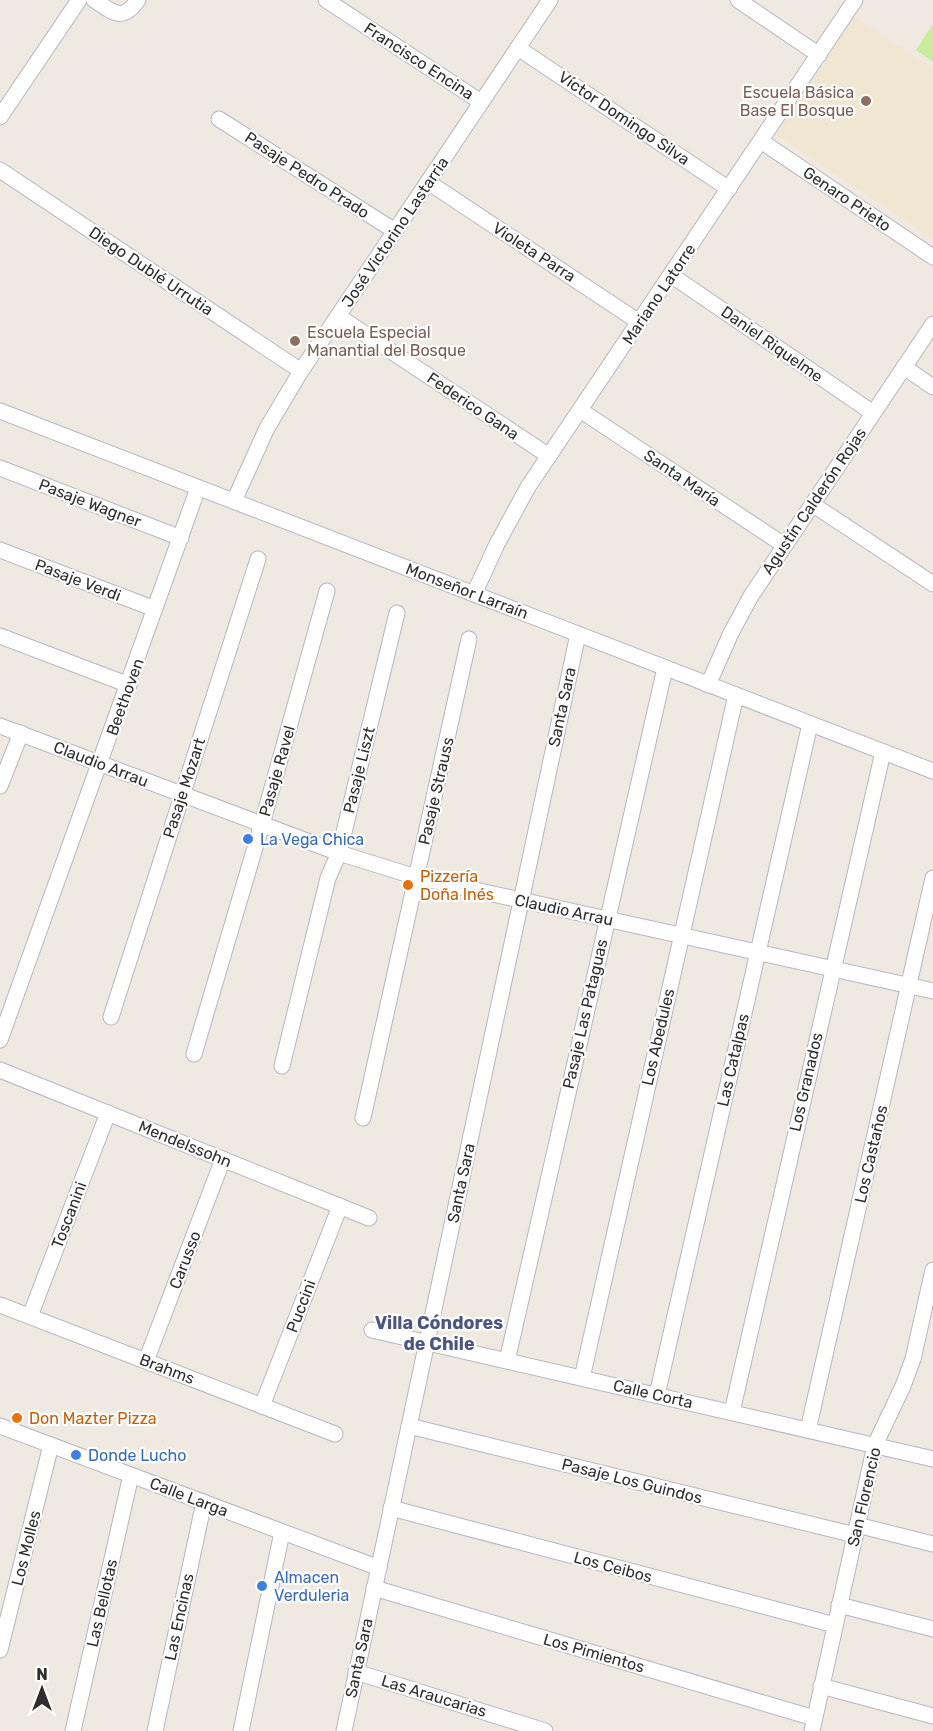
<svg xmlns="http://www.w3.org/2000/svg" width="933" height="1731" viewBox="0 0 933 1731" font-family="Rubik,sans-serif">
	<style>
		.education { fill: #f0e6d1 }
		.pitch { fill: #c9ec9a }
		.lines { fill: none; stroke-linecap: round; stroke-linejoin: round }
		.minor-casing { stroke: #b4b7c1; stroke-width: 17 }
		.minor { stroke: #fff; stroke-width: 15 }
		.education-dot { fill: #8d6e63; stroke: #fff; stroke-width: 2 }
		.shop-dot { fill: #3f7fe0; stroke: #fff; stroke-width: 2 }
		.food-dot { fill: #e8710a; stroke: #fff; stroke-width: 2 }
		.labels { text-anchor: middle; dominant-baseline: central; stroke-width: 4.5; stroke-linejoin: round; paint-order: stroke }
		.street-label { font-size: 16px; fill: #2e2e2e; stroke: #fff }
		.education-label { font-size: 16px; fill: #785e54; stroke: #fff; text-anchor: end }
		.shop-label { font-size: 16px; fill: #366cbe; stroke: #fff; text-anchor: start }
		.food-label { font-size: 16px; fill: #c56008; stroke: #fff; text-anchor: start }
		.neighbourhood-label { font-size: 18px; font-weight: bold; fill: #4d5680; stroke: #fff }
	</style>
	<rect width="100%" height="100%" fill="#efe9e1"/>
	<polygon class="education" points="855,17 933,68 933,239 776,135"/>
	<polygon class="pitch" points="933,24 933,62 916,50"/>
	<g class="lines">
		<defs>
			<g id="minor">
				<path d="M94 0C113 12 122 23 138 0"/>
				<polyline points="326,0 481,102"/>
				<polyline points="738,0 819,55"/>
				<polyline points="518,48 729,189"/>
				<polyline points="0,117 79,0"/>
				<polyline points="219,119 395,231"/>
				<polyline points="761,141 933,257"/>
				<polyline points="0,170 301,371"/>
				<polyline points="428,182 639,322"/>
				<polyline points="671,275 873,413"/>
				<polyline points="338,316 549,456"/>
				<polyline points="904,367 933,387"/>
				<polyline points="580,410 784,545"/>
				<polyline points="0,411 933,771"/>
				<polyline points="0,468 181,538"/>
				<polyline points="234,501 267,428 301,371 550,0"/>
				<polyline points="812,504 933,584"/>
				<polyline points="0,550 155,609"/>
				<polyline points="474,594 497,544 528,487 855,0"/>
				<polyline points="0,636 129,685"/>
				<polyline points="708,685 731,633 751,596 933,324"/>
				<polyline points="0,726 339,853 416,877 933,991"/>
				<polyline points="0,786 21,733"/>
				<polyline points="111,1017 258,559"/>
				<polyline points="0,1040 198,488"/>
				<polyline points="194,1054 262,824 327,591"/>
				<polyline points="282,1066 328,878 339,853 397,613"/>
				<polyline points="0,1070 369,1218"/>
				<polyline points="363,1118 469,639"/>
				<polyline points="0,1305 335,1434"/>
				<polyline points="30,1316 108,1113"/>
				<polyline points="372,1330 933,1459"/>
				<polyline points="146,1361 223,1159"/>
				<polyline points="507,1361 665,668"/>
				<polyline points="582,1378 736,695"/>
				<polyline points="657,1395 810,724"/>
				<polyline points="262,1406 340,1206"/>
				<polyline points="732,1412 883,752"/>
				<polyline points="0,1426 379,1568"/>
				<polyline points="409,1426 855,1535"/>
				<polyline points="808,1430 933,878"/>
				<polyline points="391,1508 835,1625"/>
				<polyline points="857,1525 933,1544"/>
				<polyline points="374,1588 814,1718"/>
				<polyline points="839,1605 933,1629"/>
				<polyline points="0,1650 51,1445"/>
				<polyline points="356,1672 545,1731"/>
				<polyline points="821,1686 933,1716"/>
				<polyline points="73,1731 131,1475"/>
				<polyline points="155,1731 204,1502"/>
				<polyline points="241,1731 282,1532"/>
				<polyline points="344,1731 578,634"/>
				<polyline points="812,1731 875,1445 903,1386 913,1359 933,1270"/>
			</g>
		</defs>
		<use href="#minor" class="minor-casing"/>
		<use href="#minor" class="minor"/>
	</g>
	<g class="education-dot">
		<circle cx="866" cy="101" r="6"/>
		<circle cx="295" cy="341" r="6"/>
	</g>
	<g class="shop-dot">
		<circle cx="248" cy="839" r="6"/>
		<circle cx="76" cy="1455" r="6"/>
		<circle cx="262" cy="1586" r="6"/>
	</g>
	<g class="food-dot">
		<circle cx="408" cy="885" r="6"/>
		<circle cx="17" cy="1418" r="6"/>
	</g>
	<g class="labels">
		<g class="street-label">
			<text transform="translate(419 61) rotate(33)">Francisco Encina</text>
			<text transform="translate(624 118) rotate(34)">Víctor Domingo Silva</text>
			<text transform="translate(307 175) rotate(33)">Pasaje Pedro Prado</text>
			<text transform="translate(847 199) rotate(34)">Genaro Prieto</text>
			<text transform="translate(395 232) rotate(-56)">José Victorino Lastarria</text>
			<text transform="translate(534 252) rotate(33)">Violeta Parra</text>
			<text transform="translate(151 271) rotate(34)">Diego Dublé Urrutia</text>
			<text transform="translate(659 294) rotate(-56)">Mariano Latorre</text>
			<text transform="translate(772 344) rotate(35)">Daniel Riquelme</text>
			<text transform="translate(473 406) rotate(34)">Federico Gana</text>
			<text transform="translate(682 478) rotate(34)">Santa María</text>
			<text transform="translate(814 501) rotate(-56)">Agustín Calderón Rojas</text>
			<text transform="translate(90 503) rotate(21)">Pasaje Wagner</text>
			<text transform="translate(78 580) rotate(21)">Pasaje Verdi</text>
			<text transform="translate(467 591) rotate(21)">Monseñor Larraín</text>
			<text transform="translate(125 697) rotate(-70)">Beethoven</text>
			<text transform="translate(562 707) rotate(-78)">Santa Sara</text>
			<text transform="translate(101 764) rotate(21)">Claudio Arrau</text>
			<text transform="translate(359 770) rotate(-76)">Pasaje Liszt</text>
			<text transform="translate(277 771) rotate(-74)">Pasaje Ravel</text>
			<text transform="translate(184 788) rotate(-72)">Pasaje Mozart</text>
			<text transform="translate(436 791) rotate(-77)">Pasaje Strauss</text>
			<text transform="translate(564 910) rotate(12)">Claudio Arrau</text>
			<text transform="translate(585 1014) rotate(-77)">Pasaje Las Pataguas</text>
			<text transform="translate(658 1037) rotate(-77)">Los Abedules</text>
			<text transform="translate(733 1060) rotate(-77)">Las Catalpas</text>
			<text transform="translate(806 1082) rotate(-77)">Los Granados</text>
			<text transform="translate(185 1144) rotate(22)">Mendelssohn</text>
			<text transform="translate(871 1154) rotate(-77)">Los Castaños</text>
			<text transform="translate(461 1183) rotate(-78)">Santa Sara</text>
			<text transform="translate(69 1215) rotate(-69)">Toscanini</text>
			<text transform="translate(185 1260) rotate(-69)">Carusso</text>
			<text transform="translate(301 1306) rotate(-69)">Puccini</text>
			<text transform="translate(167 1369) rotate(21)">Brahms</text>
			<text transform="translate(653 1394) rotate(13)">Calle Corta</text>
			<text transform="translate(632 1481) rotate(14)">Pasaje Los Guindos</text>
			<text transform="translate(189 1497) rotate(21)">Calle Larga</text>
			<text transform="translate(864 1497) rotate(-77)">San Florencio</text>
			<text transform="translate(26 1548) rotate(-76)">Los Molles</text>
			<text transform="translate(613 1567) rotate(15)">Los Ceibos</text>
			<text transform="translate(102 1603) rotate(-77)">Las Bellotas</text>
			<text transform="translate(179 1617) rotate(-78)">Las Encinas</text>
			<text transform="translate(594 1653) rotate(16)">Los Pimientos</text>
			<text transform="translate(359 1658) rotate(-78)">Santa Sara</text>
			<text transform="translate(434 1696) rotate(17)">Las Araucarias</text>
		</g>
		<g class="education-label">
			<text x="854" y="92">Escuela Básica<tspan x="854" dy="18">Base El Bosque</tspan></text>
			<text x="307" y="332" text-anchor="start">Escuela Especial<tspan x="307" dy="18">Manantial del Bosque</tspan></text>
		</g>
		<g class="shop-label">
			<text x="260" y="839">La Vega Chica</text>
			<text x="88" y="1455">Donde Lucho</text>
			<text x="274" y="1577">Almacen<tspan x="274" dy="18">Verduleria</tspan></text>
		</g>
		<g class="food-label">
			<text x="420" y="876">Pizzería<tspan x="420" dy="18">Doña Inés</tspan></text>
			<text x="29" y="1418">Don Mazter Pizza</text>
		</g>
		<g class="neighbourhood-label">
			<text x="439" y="1323">Villa Cóndores<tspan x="439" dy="21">de Chile</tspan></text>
		</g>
	</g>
	<g transform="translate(42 1689)" stroke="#ffffff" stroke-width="4.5" paint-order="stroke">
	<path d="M0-4.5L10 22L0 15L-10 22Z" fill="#2e2e2e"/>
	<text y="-9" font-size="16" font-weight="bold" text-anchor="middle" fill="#2e2e2e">N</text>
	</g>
</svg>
